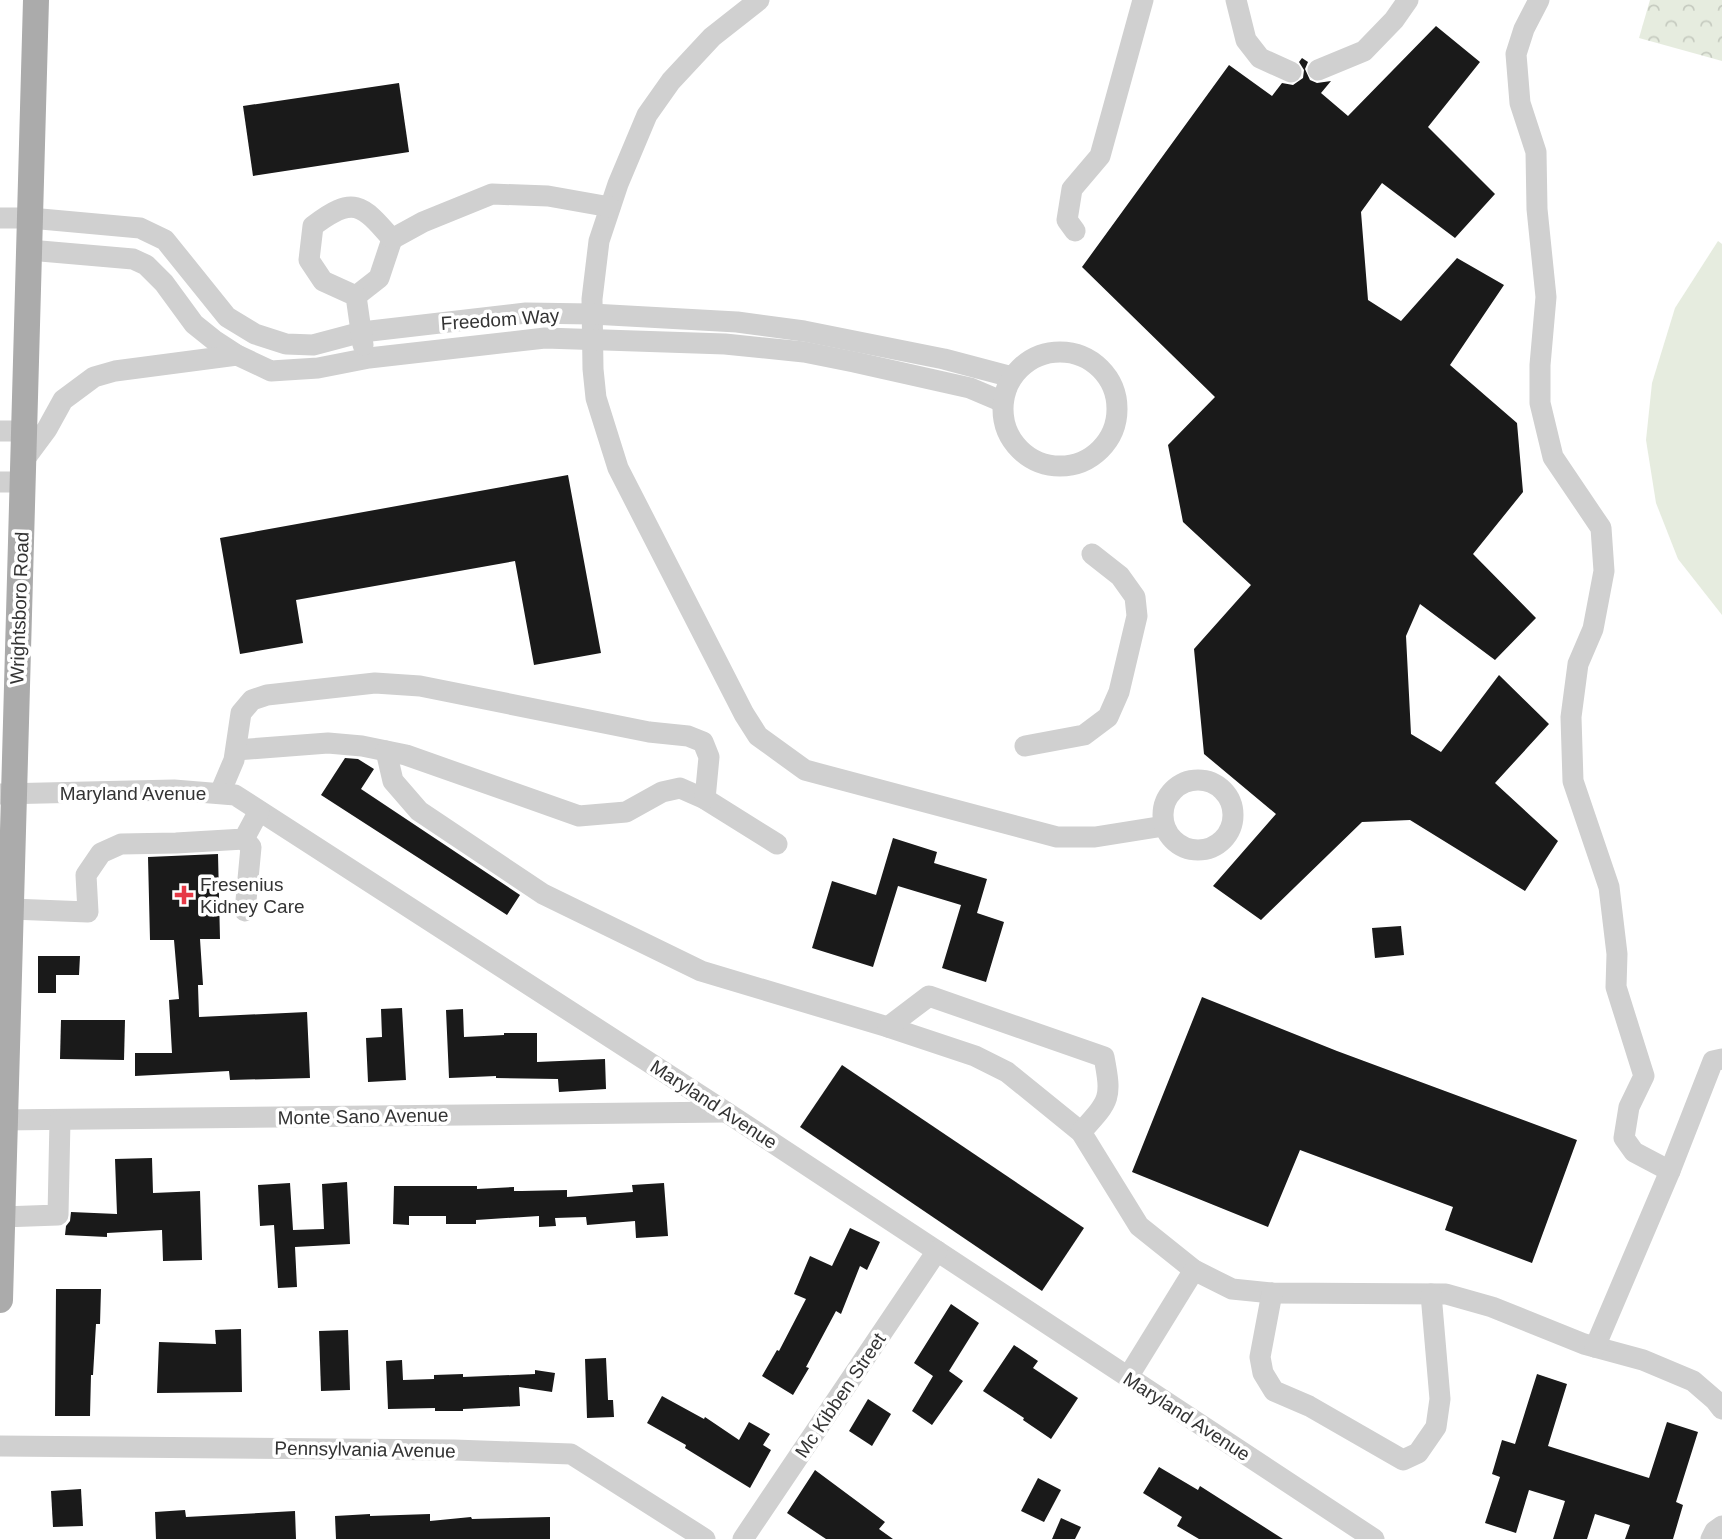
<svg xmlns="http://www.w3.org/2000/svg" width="1722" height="1539" font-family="Arial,sans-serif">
<defs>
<pattern id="forest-crowns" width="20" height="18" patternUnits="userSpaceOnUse" patternTransform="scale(1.75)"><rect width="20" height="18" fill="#e6ecdf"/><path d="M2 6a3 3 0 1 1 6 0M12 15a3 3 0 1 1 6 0" fill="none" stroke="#c6cbc0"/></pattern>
</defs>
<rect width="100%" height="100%" fill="#fff"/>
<!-- grass -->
<polygon fill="#e6ecdf" points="1718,241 1722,244 1722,615 1678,559 1656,503 1646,440 1652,383 1675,308"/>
<!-- forest -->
<polygon fill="url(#forest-crowns)" points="1650,0 1722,0 1722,61 1639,38"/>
<!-- building -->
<g fill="#1a1a1a">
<polygon points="1436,26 1480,62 1428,127 1495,194 1455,238 1382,183 1361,212 1368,300 1401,321 1457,258 1504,285 1450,365 1517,423 1523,492 1473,554 1536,618 1495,660 1420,604 1406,636 1411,734 1441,752 1499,675 1549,724 1495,783 1558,841 1525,891 1410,820 1362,822 1261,920 1213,886 1276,814 1204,754 1194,649 1251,585 1183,522 1168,445 1215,397 1082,267 1229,65 1272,96 1282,83 1293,85 1303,78 1304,70 1299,62 1302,58 1308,62 1305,69 1310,80 1317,83 1331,81 1321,93 1348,116"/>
<polygon points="399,83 409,152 253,176 243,106"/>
<polygon points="568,475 601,653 534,665 515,561 296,600 303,643 240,654 220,538"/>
<polygon points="345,758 358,759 374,769 361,789 520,895 507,915 321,795"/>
<polygon points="893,838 937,852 934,863 987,879 977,913 1004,922 986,982 942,968 961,905 898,886 873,967 812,948 832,881 876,895"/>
<polygon points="218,854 220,939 200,939 203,985 198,985 199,1017 307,1012 310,1078 230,1080 229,1071 135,1076 135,1053 172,1053 169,1000 179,999 174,940 150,940 148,857"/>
<polygon points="1401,926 1404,955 1375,958 1372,928"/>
<polygon points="38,956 80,956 79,975 56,975 56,993 38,993"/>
<polygon points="1202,997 1337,1051 1577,1140 1532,1263 1445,1230 1453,1207 1300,1150 1268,1227 1132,1172"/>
<polygon points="402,1008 406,1080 368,1082 366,1038 382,1037 381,1009"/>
<polygon points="463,1009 464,1037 504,1035 504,1033 537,1033 537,1062 605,1059 606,1089 559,1092 558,1079 496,1078 496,1076 449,1078 446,1010"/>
<polygon points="61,1020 125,1020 124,1060 60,1059"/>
<polygon points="842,1065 1084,1228 1042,1291 800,1127"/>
<polygon points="152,1158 153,1193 200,1191 202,1260 163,1261 162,1230 107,1233 107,1237 65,1235 66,1226 70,1221 71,1212 117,1214 115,1159"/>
<polygon points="347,1182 350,1244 295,1247 297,1287 278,1288 274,1225 260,1226 258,1185 290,1183 293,1230 324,1229 322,1184"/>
<polygon points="664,1183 668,1236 636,1238 635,1221 587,1225 586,1217 555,1218 556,1226 539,1227 539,1216 476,1220 476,1224 446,1224 446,1216 409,1216 409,1225 393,1224 394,1186 477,1186 477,1189 514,1187 514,1191 522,1191 567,1190 567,1197 633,1192 632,1185"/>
<polygon points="850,1228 880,1242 867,1270 860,1266 841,1314 836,1311 806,1367 809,1368 793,1395 762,1376 777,1350 779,1351 806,1299 794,1294 810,1256 832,1266"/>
<polygon points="56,1289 101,1289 100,1324 96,1324 93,1375 91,1375 90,1416 55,1416"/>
<polygon points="951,1304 979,1323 949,1371 963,1381 932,1425 912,1411 933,1376 914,1363"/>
<polygon points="241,1329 242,1392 157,1393 159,1342 216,1344 215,1330"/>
<polygon points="348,1330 350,1390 321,1391 319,1331"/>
<polygon points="1014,1345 1038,1361 1033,1368 1078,1398 1051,1439 1023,1420 1024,1418 983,1391"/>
<polygon points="606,1358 608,1400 613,1400 614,1417 587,1418 585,1359"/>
<polygon points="402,1360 403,1380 434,1379 434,1375 463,1374 463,1377 535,1374 535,1370 555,1373 552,1392 519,1387 520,1406 463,1409 463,1411 435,1411 435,1408 388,1409 386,1361"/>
<polygon points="1537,1374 1567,1384 1548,1446 1649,1478 1667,1422 1698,1432 1676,1502 1683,1505 1673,1539 1625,1539 1630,1525 1595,1514 1587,1539 1553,1539 1565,1501 1529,1490 1516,1533 1485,1523 1500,1477 1492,1474 1502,1440 1515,1444"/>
<polygon points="662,1396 704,1419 705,1417 739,1440 749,1422 770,1434 763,1445 771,1450 750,1488 685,1448 686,1445 647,1423"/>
<polygon points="868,1399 891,1414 872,1446 849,1431"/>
<polygon points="1159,1467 1198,1490 1200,1486 1283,1539 1199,1539 1177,1526 1182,1517 1143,1493"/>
<polygon points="815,1470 885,1522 879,1529 893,1539 826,1539 787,1513"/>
<polygon points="1038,1478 1061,1490 1044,1522 1021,1511"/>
<polygon points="81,1489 83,1526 53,1527 51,1491"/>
<polygon points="185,1510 186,1517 295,1511 296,1539 156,1539 155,1512"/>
<polygon points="370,1514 370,1516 430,1514 430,1521 471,1517 472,1519 550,1517 550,1539 336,1539 335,1516"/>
<polygon points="1061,1518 1081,1527 1075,1539 1052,1539"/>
</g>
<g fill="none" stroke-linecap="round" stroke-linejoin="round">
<!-- minor -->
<g stroke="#d0d0d0" stroke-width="21">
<polyline points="759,0 712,37 671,81 647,115 618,184 599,241 592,299 593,369 596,398 618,468 744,714 758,736 805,770 1057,837 1095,837 1164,826"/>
<polyline points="1236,0 1246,40 1260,58 1291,72"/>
<polyline points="1539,0 1524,29 1516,54 1520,103 1536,152 1537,209 1546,297 1540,365 1540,403 1553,457 1601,528 1604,571 1593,629 1578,664 1571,717 1573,781 1609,887 1617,954 1616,987 1644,1076 1629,1107 1624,1138 1634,1152 1670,1171"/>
<polyline points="1318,70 1364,51 1394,20 1408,0"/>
<polyline points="0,218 30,218 140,228 165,240 227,317 255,334 286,344 313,345 362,332 526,313 592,314 737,322 804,331 944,359 1012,377"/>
<polyline points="1075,231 1067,220 1072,189 1100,156 1143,0"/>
<polyline points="29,250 133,259 146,265 164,283 194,324 214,340 237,355 271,371 318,368 369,358 545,338 725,344 804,352 854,362 970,388 1003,402"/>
<polyline points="356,296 379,278 392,239"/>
<path d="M 363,345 L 356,296 L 323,281 L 309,260 L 313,226 C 353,195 362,204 392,239 L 423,222 L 492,194 L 548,196 L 610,207"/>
<circle cx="1060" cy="409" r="57"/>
<polyline points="0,431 24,431"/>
<polyline points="24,460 47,429 63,400 94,377 115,371 237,355"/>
<polyline points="0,482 23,482"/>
<polyline points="1025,746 1084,735 1108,717 1119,692 1137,616 1135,597 1120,576 1092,554"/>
<polyline points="236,750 328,743 362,746 406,755 579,816 626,812 662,792 680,788 705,799 777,844"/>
<polyline points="386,751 393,781 419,811 543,894 701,971 888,1027 975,1056 1007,1072 1081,1132 1139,1226 1194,1270 1232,1289 1272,1293 1446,1294 1492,1307 1584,1344 1643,1360 1693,1381 1715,1400 1722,1409"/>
<circle cx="1198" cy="815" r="35"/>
<polyline points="220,793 234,760 241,713 252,700 267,695 375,683 420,686 649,732 688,736 703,742 709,757 705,799"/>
<polyline points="0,794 174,790 235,795 726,1112 1374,1539"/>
<polyline points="244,839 251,847 245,911"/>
<polyline points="11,909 88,912 86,875 101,853 121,844 176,843 244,839 259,811"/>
<path d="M 888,1027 L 929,996 L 1104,1057 C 1112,1099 1110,1100 1081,1132"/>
<polyline points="0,1120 726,1112"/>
<polyline points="2,1217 58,1215 60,1120"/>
<polyline points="1272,1293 1260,1357 1263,1373 1274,1391 1309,1406 1403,1460 1418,1453 1436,1427 1440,1399 1431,1294"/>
<polyline points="1595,1347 1670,1171 1713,1061 1722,1059"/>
<polyline points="1128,1377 1194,1270"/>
<polyline points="0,1446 454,1450 571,1454 705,1539"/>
<polyline points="743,1539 937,1251"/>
<polyline points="1711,1539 1715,1531 1722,1526"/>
</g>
<!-- major -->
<polyline stroke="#ababab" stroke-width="26" points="0,1300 36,0"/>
</g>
<!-- markers -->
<path fill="#e63946" stroke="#fff" stroke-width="2.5" d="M180.5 884.5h7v7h7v7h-7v7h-7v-7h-7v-7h7z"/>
<g text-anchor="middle" stroke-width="7" stroke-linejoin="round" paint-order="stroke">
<!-- street labels -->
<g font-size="19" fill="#333" stroke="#fff">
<text transform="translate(500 319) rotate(-4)" y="7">Freedom Way</text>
<text transform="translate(19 608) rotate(-88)" y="7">Wrightsboro Road</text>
<text x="133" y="800">Maryland Avenue</text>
<text transform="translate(714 1104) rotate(33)" y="7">Maryland Avenue</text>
<text transform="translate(363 1116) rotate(-1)" y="7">Monte Sano Avenue</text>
<text transform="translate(840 1395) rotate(-56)" y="7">Mc Kibben Street</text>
<text transform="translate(1187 1416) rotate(33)" y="7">Maryland Avenue</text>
<text transform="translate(365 1449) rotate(1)" y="7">Pennsylvania Avenue</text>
</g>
<!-- poi labels -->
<g font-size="19" fill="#333" stroke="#fff" text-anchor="start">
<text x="200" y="891">Fresenius<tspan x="200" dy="22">Kidney Care</tspan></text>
</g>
</g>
</svg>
